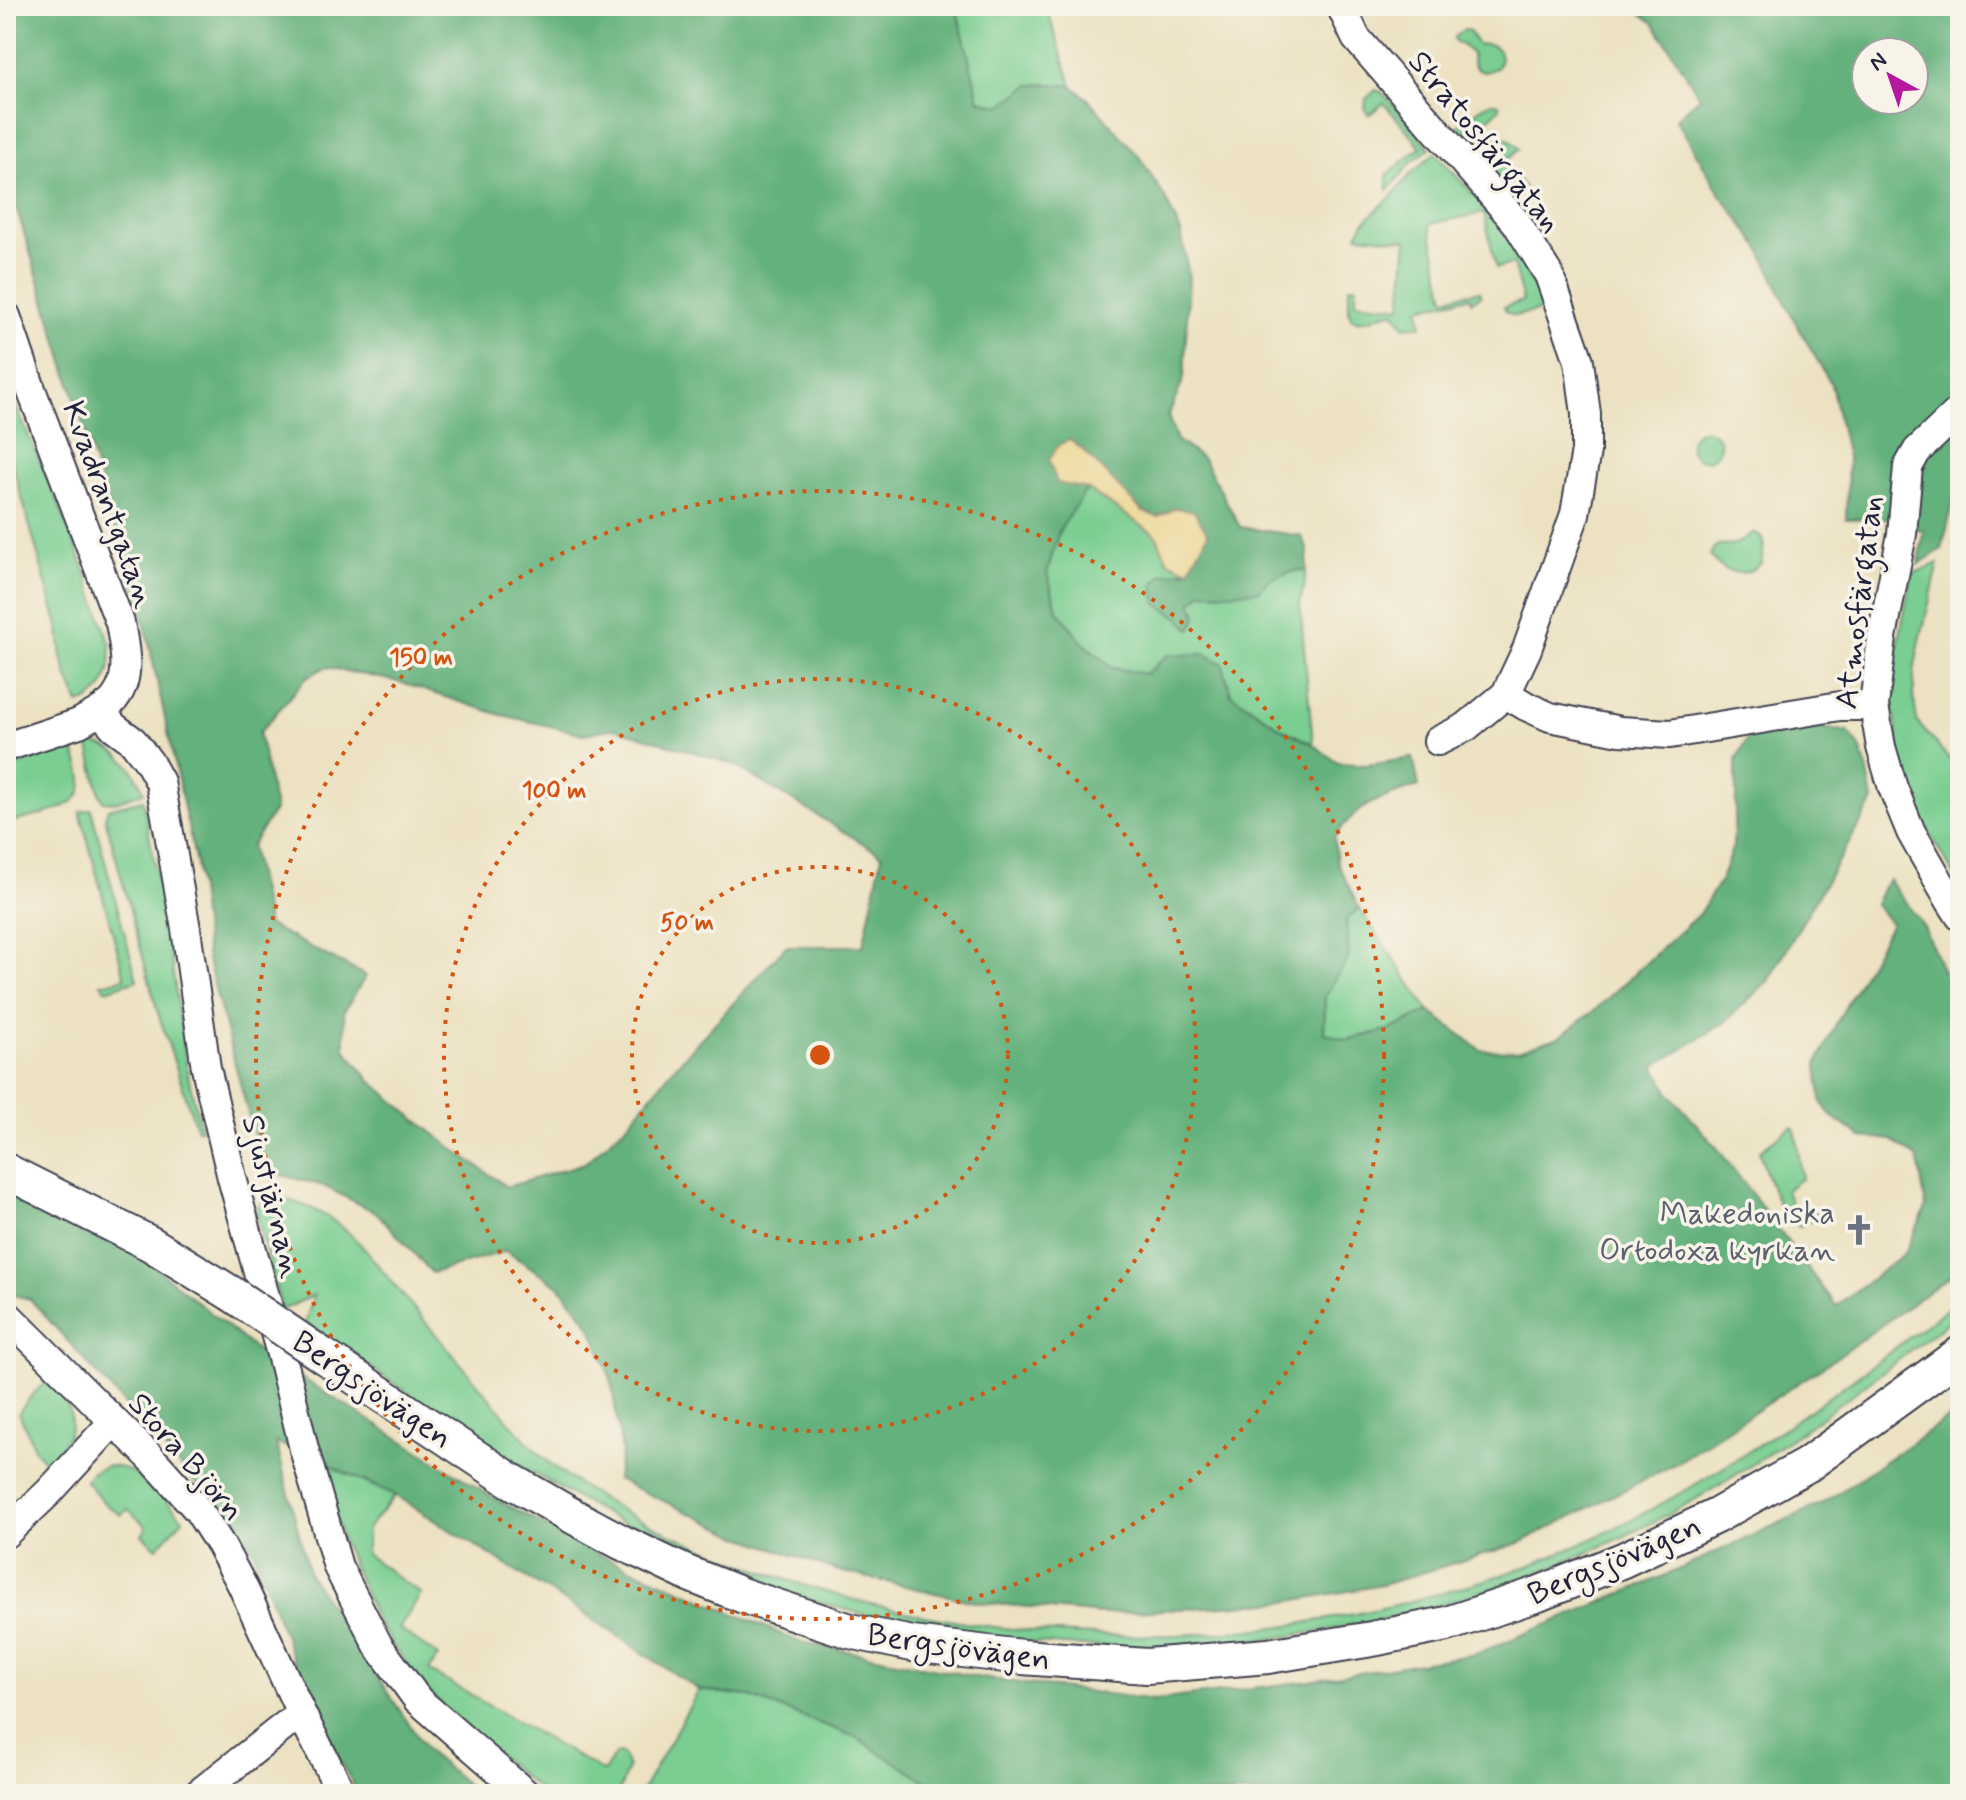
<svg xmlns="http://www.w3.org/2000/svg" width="1966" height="1800" font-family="Mynerve,sans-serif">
<rect width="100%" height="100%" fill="#f7f3e8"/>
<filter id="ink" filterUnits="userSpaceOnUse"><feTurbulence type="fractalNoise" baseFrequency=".0125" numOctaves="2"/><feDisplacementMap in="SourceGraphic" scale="16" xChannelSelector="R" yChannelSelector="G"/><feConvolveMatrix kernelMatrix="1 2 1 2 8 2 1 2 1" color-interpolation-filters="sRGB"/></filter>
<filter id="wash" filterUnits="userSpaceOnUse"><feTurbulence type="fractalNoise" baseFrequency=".006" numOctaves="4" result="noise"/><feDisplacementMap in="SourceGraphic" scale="32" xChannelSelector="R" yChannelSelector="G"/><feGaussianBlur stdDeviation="1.8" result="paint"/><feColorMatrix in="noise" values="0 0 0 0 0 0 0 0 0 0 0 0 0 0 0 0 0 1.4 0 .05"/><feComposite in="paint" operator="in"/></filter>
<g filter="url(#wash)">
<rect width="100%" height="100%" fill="#ece1c1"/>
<!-- green -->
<g fill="#7ace92" stroke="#4e7866" stroke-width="2">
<path d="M 956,6 L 1046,6 L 1072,86 C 1032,82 1033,83 1001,106 L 979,100 Z"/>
<path d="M 1464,30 L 1469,31 L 1478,45 C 1490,42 1500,46 1501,59 L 1497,68 L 1485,72 C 1475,71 1472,63 1472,54 L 1461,44 L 1457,44 L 1454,39 L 1454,37 Z"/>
<polygon points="1376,90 1383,93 1430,148 1413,161 1388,190 1387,175 1421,147 1384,103 1369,115 1365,108 1366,99"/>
<path d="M 1491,102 L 1499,104 L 1500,108 C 1488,118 1473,136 1457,136 L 1454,131 L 1456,128 L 1485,105 Z"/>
<path d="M 1494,136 C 1506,135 1511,141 1519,149 L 1505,162 L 1524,187 L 1510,198 L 1479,160 L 1484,145 Z"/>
<path d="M 1435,153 L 1487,209 L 1508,239 L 1540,297 L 1544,306 L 1542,310 L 1514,316 L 1505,311 L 1504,307 L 1523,301 L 1513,264 L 1496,268 L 1484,213 L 1429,224 L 1445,298 L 1480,291 L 1481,296 L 1471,301 L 1470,297 L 1419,308 L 1422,325 L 1404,327 L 1395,312 C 1379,312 1372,324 1352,319 L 1349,314 L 1349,286 L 1356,286 L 1356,302 L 1401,307 L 1407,240 L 1357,235 L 1364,222 L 1393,195 L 1411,174 Z"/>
<path d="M 6,384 L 57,500 L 81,560 L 110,643 C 113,669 106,696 79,704 L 67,675 L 62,657 L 59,630 L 6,441 Z"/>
<circle cx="1705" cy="445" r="15"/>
<polygon points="1087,489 1156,535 1168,561 1189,570 1162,575 1158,604 1181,619 1190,629 1197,615 1192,602 1202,591 1227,593 1297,570 1306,571 1300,605 1313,744 1282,729 1231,694 1222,663 1168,655 1146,674 1113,668 1083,643 1057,609 1047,573 1059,531"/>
<path d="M 1754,532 C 1767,538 1764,551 1761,563 C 1745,580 1721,573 1710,555 C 1718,539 1721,547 1735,544 C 1742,542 1748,536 1754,532 Z"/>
<polygon points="1939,563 1920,640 1914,672 1914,700 1917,722 1960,771 1959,878 1955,877 1917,812 1902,768 1892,699 1895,659 1912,574"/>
<path d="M 88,743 C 118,745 134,767 144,792 L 115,802 L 104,801 L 100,795 Z"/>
<path d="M 72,746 C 77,759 85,776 81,790 C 77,810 24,819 6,823 L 6,769 Z"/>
<polygon points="143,800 168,939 188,1075 201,1129 197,1130 158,1013 105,817 108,809 112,808"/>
<polygon points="91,809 137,980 106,990 101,984 125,978 80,812"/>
<polygon points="1359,908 1429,1011 1392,1029 1346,1040 1324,1033 1325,996 1349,957 1346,920"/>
<path d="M 1791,1127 L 1794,1128 L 1796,1134 L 1802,1178 L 1786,1190 L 1791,1204 L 1796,1209 L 1801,1209 L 1808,1206 L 1813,1209 L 1817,1217 L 1800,1226 C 1779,1221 1766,1171 1759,1151 Z"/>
<path d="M 273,1197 C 295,1201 317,1209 335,1222 C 356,1235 378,1266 394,1285 C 425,1322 457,1359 488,1396 C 512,1425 537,1457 569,1478 C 619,1513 676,1538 733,1560 C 957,1648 1202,1659 1434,1595 C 1474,1584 1515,1572 1553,1556 C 1704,1494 1831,1397 1960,1299 L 1960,1313 C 1864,1386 1767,1463 1659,1519 C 1355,1675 992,1692 679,1550 C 546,1490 426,1405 305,1323 L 314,1295 L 284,1309 L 281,1307 L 255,1211 L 265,1198 Z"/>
<path d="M 46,1382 L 50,1386 L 53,1385 C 82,1416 73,1436 48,1465 L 36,1452 L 19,1413 C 23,1405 38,1388 46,1382 Z"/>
<polygon points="321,1462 395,1496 367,1529 366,1554 421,1594 399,1629 438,1656 429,1671 604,1772 615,1754 619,1753 623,1755 628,1768 618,1794 544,1794 471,1732 423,1687 377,1622 342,1540"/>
<path d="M 107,1466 C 142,1466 161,1495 183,1519 L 157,1548 L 142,1535 L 147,1527 L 128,1509 L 121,1515 L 105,1504 L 85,1480 L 92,1472 Z"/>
<polygon points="699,1690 748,1696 856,1737 945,1794 640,1794"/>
</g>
<!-- forest -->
<g fill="#63b17c" stroke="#426a5c" stroke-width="2" fill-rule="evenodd">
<path d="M 6,6 L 956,6 L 979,100 L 1001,106 L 1030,85 L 1046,84 L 1072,86 L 1087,98 L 1139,156 L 1164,196 L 1181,232 L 1189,277 L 1184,379 L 1168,416 L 1177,440 L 1204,460 L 1240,527 L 1301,536 L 1308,551 L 1306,571 L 1297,570 L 1268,580 L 1258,591 L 1227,593 L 1202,592 L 1192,602 L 1197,615 L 1191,630 L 1181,619 L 1157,604 L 1153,585 L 1162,575 L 1189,570 L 1208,534 L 1176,508 L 1158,517 L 1143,512 L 1086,453 L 1069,439 L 1049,460 L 1057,482 L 1087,489 L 1059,531 L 1047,573 L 1057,609 L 1083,643 L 1113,668 L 1146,674 L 1168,655 L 1205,654 L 1222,663 L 1231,694 L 1282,729 L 1313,744 L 1338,763 L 1367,765 L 1413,758 L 1419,786 C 1381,798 1357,803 1334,838 L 1337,862 L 1359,908 L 1346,920 L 1349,957 L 1325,996 L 1324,1033 L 1347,1040 L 1392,1029 L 1429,1011 L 1481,1050 L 1518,1051 L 1559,1037 L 1595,1010 L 1699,914 L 1721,879 L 1733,846 L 1736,798 L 1736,760 L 1748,737 C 1785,724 1810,725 1848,732 L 1860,747 L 1868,772 L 1873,801 L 1768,981 L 1724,1023 L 1655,1066 L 1668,1092 L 1718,1149 L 1836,1306 L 1905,1253 L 1926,1208 L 1918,1159 L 1892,1140 L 1861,1137 L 1829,1114 L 1821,1100 L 1817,1064 L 1836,1024 L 1891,924 L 1875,904 L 1883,887 L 1889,880 L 1924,927 L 1955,1000 L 1960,1005 L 1960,1269 L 1830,1362 L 1677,1463 L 1520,1543 L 1382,1585 L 1285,1602 L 1103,1614 L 975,1602 L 839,1571 L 741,1537 L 616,1479 L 622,1452 L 611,1379 L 590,1325 L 559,1286 L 506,1251 L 432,1273 L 377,1213 L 324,1186 L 263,1170 L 207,958 L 196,864 L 146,629 L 6,174 ZM 326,667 L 399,682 L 498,714 L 584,734 L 615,728 L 733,764 L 882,855 L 863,946 L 786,946 L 672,1070 L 629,1123 L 585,1163 L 507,1187 L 455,1150 L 408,1113 L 370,1080 L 345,1049 L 344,1011 L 366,976 L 268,925 L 251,846 L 275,809 L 259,733 L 308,676 Z"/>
<path d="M 1631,6 L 1960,6 L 1960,219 L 1957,228 L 1960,229 L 1960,380 L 1946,400 L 1960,407 L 1960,497 L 1955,496 L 1942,549 L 1919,564 L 1923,531 L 1888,518 L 1846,519 L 1848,462 L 1831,384 L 1793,318 L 1759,247 L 1721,195 L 1676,119 L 1700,97 L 1654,23 ZM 1866,52 L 1914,52 L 1914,100 L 1866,100 Z"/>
<polygon points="6,1188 118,1237 251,1346 494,1498 600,1555 797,1641 981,1678 1155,1700 1310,1681 1476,1654 1662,1577 1825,1502 1960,1410 1960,1794 945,1794 856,1737 748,1696 699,1690 574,1607 391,1493 276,1442 309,1574 427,1751 478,1794 359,1794 315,1719 251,1545 30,1299 6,1293"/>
</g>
<!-- sand -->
<polygon fill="#eeda9e" stroke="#887e6c" stroke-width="2" points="1069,439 1086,453 1143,512 1158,517 1176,508 1194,511 1208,534 1189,570 1168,561 1156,535 1087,489 1057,483 1049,460 1058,446"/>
</g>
<g filter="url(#ink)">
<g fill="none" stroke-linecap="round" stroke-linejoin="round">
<defs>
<g id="minor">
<polyline points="1341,6 1356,38 1516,222 1549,275 1579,361 1586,414 1586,451 1575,514 1527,649 1506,694"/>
<path d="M 6,316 L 32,392 L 120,623 C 124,646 132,677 115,698 C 112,703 105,707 100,711"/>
<polyline points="1960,410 1917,451 1908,467 1902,534 1882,637 1874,706 1881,747 1893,788 1911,832 1951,902 1960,916"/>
<polyline points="1438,741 1466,727 1506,694 1526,706 1550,717 1620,731 1670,734 1840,706 1874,706"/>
<polyline points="6,747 79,723 100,711 114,727 133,741 149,762 160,782 186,929 206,1068 232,1178 284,1365 304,1449 338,1567 378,1645 418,1700 526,1794"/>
<polyline points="6,1314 153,1460 198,1510 220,1544 242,1585 301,1713 342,1794"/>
<polyline points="6,1533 49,1492 114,1421"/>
<polyline points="198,1794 301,1713"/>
</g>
<g id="tertiary">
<polyline points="6,1171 151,1244 232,1294"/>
<polyline points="322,1355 510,1480 569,1514 621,1542 684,1572 744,1596 850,1631 912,1644 1022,1657 1147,1666 1268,1656 1372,1639 1447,1624 1538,1594 1623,1560 1716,1516 1807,1465 1960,1354"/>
</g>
</defs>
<!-- minor casing -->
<use href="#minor" stroke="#403f4f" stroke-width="32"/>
<!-- tertiary casing -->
<use href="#tertiary" stroke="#403f4f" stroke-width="38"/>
<!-- minor -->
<use href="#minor" stroke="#fff" stroke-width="28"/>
<!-- tertiary -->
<use href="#tertiary" stroke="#fff" stroke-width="34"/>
<defs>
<polyline id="tertiary-bridge" points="232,1294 322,1355"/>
</defs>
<!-- tertiary-bridge casing -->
<use href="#tertiary-bridge" stroke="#403f4f" stroke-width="38" stroke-linecap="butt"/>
<!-- tertiary-bridge -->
<use href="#tertiary-bridge" stroke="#fff" stroke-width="34"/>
</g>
</g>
<!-- distance rings -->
<g fill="none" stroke="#d45411" stroke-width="4" stroke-dasharray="4 8">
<circle cx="820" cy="1055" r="188"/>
<circle cx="820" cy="1055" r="376"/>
<circle cx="820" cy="1055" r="564"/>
</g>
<!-- icons -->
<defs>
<symbol id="church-bare" viewBox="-9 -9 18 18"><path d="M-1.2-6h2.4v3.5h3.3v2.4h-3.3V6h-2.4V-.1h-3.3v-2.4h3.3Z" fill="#6b7280" stroke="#f7f3e8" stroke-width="2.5" paint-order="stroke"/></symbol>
</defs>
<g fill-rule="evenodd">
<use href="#church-bare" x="1837" y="1208" width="44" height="44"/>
</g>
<g text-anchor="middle" stroke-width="7" stroke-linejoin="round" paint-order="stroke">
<!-- street labels -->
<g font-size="32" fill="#22223b" stroke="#f7f3e8">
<text transform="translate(1486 141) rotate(51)" y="11">Stratosfärgatan</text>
<text transform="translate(110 504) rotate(70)" y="11">Kvadrantgatan</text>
<text transform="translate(1858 602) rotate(-83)" y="11">Atmosfärgatan</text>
<text transform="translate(273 1196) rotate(76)" y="11">Sjustjärnan</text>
<text transform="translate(373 1389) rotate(34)" y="11">Bergsjövägen</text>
<text transform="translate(187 1456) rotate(49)" y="11">Stora Björn</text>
<text transform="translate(1614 1559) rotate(-23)" y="11">Bergsjövägen</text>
<text transform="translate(959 1646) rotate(8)" y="11">Bergsjövägen</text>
</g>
<!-- worship labels -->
<g font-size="32" fill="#5b616d" stroke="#f7f3e8" text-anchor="end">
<text x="1835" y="1223">Makedoniska<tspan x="1835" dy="37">Ortodoxa kyrkan</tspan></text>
</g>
</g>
<circle cx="820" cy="1055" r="12" fill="#d45411" stroke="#f7f3e8" stroke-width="4"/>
<g font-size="24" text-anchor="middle" font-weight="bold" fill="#d45411" stroke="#f7f3e8" stroke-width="7" stroke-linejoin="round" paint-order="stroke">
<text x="421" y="665">150 m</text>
<text x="554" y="798">100 m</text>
<text x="687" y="930">50 m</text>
</g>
<!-- margin -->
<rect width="1966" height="1800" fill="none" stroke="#f7f3e8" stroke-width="32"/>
<!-- north arrow -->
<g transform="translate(1890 76) rotate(320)"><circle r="38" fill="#f7f3e8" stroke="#a29fa3" stroke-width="2"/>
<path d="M0-6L14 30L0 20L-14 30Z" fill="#b5179e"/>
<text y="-12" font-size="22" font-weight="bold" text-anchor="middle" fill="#22223b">N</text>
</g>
</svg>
